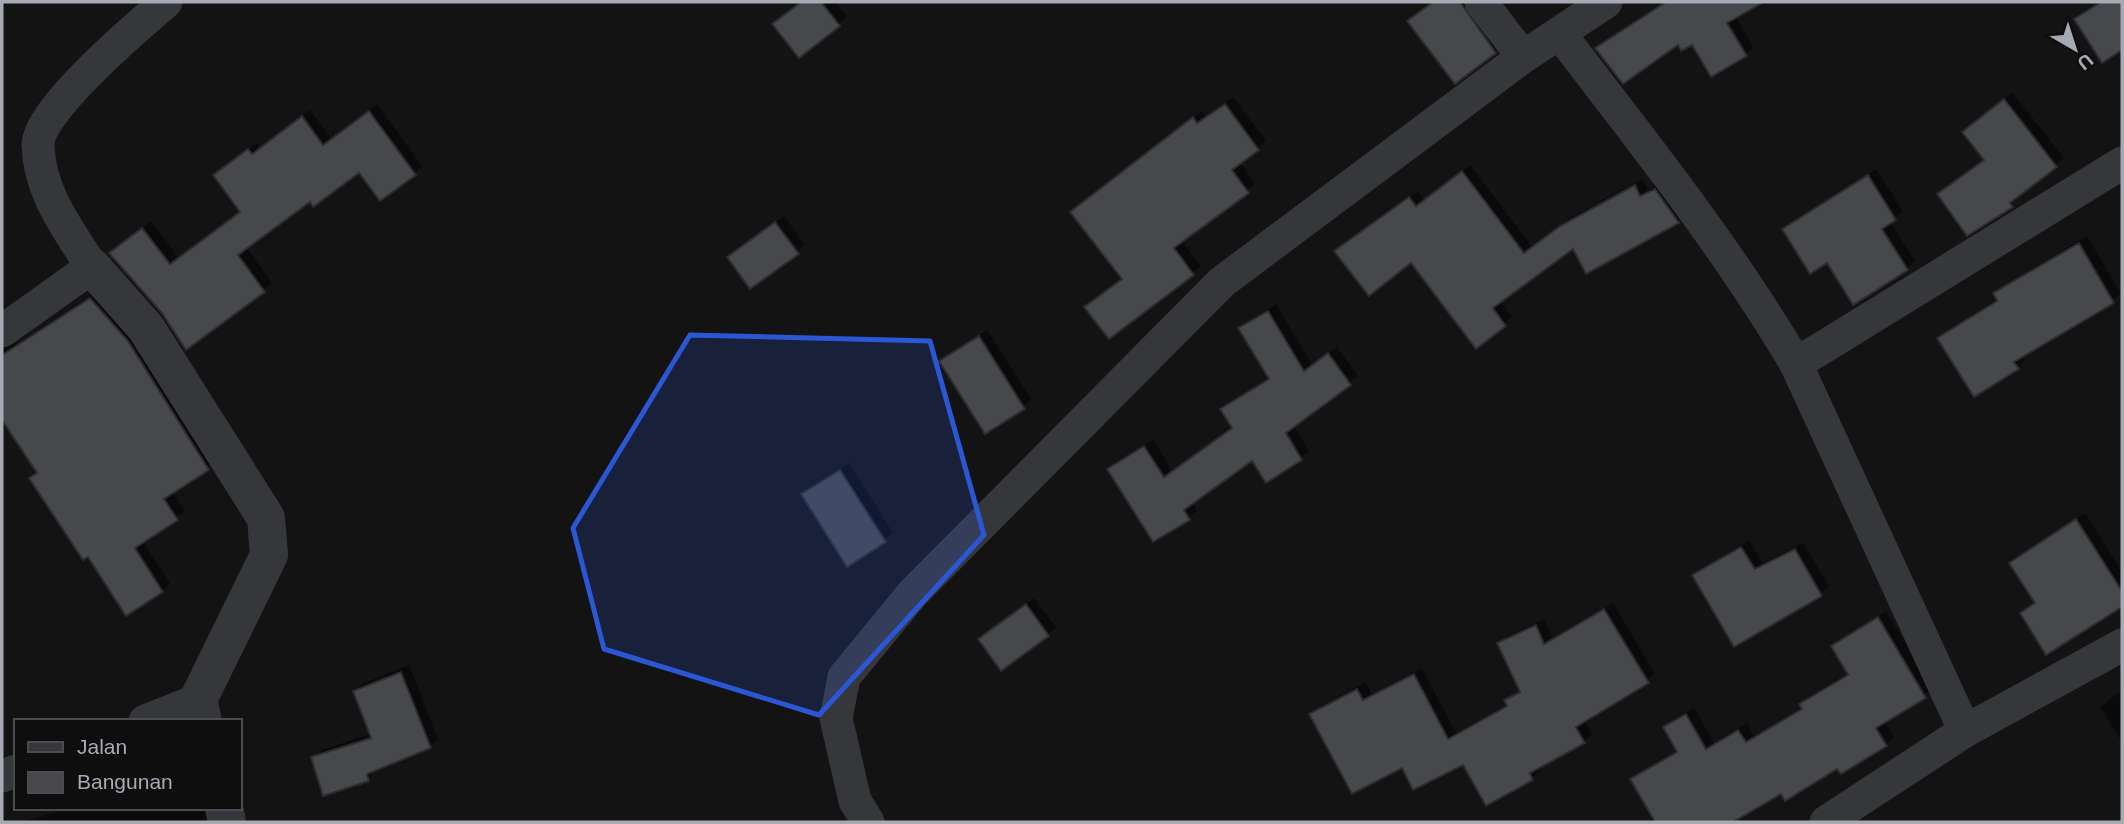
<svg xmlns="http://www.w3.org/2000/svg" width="2124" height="824" font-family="Helvetica,sans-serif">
<rect width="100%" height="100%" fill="#131314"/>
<!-- shadow -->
<g fill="#0007">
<polygon points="801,2 835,2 847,17 799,56 782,17"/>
<polygon points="1432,2 1473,2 1502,44 1495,52 1410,21"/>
<polygon points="1666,2 1760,2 1735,16 1753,47 1745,54 1692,42 1597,48"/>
<polygon points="2099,2 2122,2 2122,48 2103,60 2076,19"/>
<polygon points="2012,92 2064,158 2018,196 2011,205 1947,187 1986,159 1964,132"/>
<polygon points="1233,97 1266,141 1240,162 1255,184 1181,240 1201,266 1109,337 1123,278 1080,205 1202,111 1206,117"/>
<polygon points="377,104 422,166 415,173 360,170 310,200 246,247 272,283 186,348 119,246 151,221 179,258 241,211 215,176 223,168 257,143 260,148 310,110 331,138"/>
<polygon points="1470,165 1532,247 1570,218 1642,179 1648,190 1663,183 1685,214 1678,221 1587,271 1573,246 1500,301 1512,317 1476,346 1412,261 1344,244 1418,191 1424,200"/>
<polygon points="1876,169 1903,211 1890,222 1915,261 1907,269 1828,261 1784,229"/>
<polygon points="784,216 805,245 797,253 730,257"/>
<polygon points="2087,236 2121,294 2022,356 2025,360 2017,368 1939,338 1998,299 1995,294 2003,286"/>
<polygon points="98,291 216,460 172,492 185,511 142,541 170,583 162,591 38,472 2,417 2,349 11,343 18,343"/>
<polygon points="1276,304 1312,365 1337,347 1358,376 1293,425 1309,451 1301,458 1266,480 1253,458 1192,502 1197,511 1189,518 1154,540 1110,470 1153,439 1172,471 1233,427 1222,409 1270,377 1240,329"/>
<polygon points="987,330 1031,399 1023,407 941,361"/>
<polygon points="849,463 893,533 848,564 804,495"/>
<polygon points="2085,513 2122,572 2122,605 2047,653 2022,613 2036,602 2011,563"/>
<polygon points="1749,540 1763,563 1803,543 1829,586 1821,594 1735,644 1695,575"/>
<polygon points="1034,598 1056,627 1048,635 980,639"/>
<polygon points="1613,603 1655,674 1584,720 1592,734 1584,742 1538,766 1540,770 1532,778 1487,804 1464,762 1403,766 1311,715 1319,707 1366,682 1372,694 1422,668 1456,733 1508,704 1506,700 1520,689 1499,643 1507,636 1544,619 1552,638"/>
<polygon points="1886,611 1933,689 1884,721 1894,737 1886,745 1781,792 1730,822 1647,822 1654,818 1632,779 1678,750 1665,728 1673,720 1694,708 1714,743 1747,723 1754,736 1803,707 1802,704 1809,697 1849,673 1833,647"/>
<polygon points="409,665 438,739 430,747 375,769 368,780 313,758 321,750 371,734 355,692 362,684"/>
<polygon points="2122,690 2122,742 2100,707"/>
<polygon points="71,808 209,808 212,816 206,822 21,822"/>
</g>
<!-- building -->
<g fill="#47484c" stroke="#2d2d30" stroke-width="2">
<polygon points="801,2 821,2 840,26 799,58 772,24"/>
<polygon points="1433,2 1460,2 1496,53 1455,84 1407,21"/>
<polygon points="1666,2 1764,2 1727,23 1747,56 1711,77 1692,45 1681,51 1678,45 1623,84 1595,48"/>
<polygon points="2101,2 2122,2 2122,50 2102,63 2074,19"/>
<polygon points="2004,99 2057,167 2010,203 2013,207 1967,236 1937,194 1984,160 1962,132"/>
<polygon points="1225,104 1259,150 1232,170 1249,193 1174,248 1194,275 1109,339 1084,307 1122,279 1070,212 1193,117 1197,123"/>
<polygon points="369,111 416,175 380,201 359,173 313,207 310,202 238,255 265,292 186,350 162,313 109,253 142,228 170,264 240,212 213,175 248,149 252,154 302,116 323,145"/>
<polygon points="1462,171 1524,253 1560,226 1635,185 1640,196 1655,189 1679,223 1586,274 1573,249 1493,308 1506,326 1476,349 1411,263 1369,296 1334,251 1409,197 1416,206"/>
<polygon points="1868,175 1896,220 1882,229 1908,270 1853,305 1827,263 1810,274 1782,229"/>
<polygon points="775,222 799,254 750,289 727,257"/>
<polygon points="2079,243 2114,303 2014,362 2019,369 1974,397 1937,338 1997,301 1993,293"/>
<polygon points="90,298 128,341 209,470 164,499 178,520 135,548 163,592 126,616 88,557 83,560 29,478 37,473 2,420 2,355"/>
<polygon points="1268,311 1304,371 1328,353 1351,385 1286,433 1302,460 1266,483 1252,461 1184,510 1190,520 1153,542 1107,469 1144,446 1164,477 1232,428 1220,409 1269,379 1238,328"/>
<polygon points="979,336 1025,409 985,434 939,361"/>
<polygon points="840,470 886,542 847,567 801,494"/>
<polygon points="2076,519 2122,591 2122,607 2046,655 2020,613 2035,603 2009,563"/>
<polygon points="1741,547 1755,569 1795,549 1822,596 1734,647 1692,575"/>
<polygon points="1026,604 1049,636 1001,671 978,639"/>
<polygon points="1604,609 1649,683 1576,727 1585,743 1530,773 1533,780 1486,806 1463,765 1413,790 1402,768 1352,794 1309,714 1357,689 1363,700 1414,674 1448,739 1507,706 1504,700 1520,692 1497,643 1536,625 1544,644"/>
<polygon points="1878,617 1926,698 1876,728 1887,746 1841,774 1837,769 1785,801 1781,794 1733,822 1655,822 1630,779 1677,752 1663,727 1686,714 1706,749 1738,730 1746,742 1802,709 1799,704 1848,675 1831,646"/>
<polygon points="401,672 431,748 367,774 369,781 323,796 311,757 371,738 353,691"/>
</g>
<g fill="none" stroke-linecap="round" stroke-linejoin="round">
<!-- minor -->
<g stroke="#36373b" stroke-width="33">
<polyline points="1481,2 1523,57"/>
<path d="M 1560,34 C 1642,141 1727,247 1796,364 L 1965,731"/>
<path d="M 2,331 L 92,267 C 68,229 39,192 38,145 C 38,110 138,26 166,2"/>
<polyline points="1796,364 2122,163"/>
<polyline points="145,721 198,700"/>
<polyline points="2,776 16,771"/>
<polyline points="868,822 855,801 836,718 844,677 913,593 1222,282 1523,57 1606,2"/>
<polyline points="1826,822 1965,731 2122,645"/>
</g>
<!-- tertiary -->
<g stroke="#36373b" stroke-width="38">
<polyline points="92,267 146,328 266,518 269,555 198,700 203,721"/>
<polyline points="224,808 227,822"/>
</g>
</g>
<!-- marked area -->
<path fill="#2b57d4" fill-opacity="0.2" stroke="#2b57d4" stroke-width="5" stroke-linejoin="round" d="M 690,335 L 930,341 L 984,535 L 819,715 L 604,649 L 573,528 Z"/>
<!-- border -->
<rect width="2124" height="824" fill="none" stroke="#a6aab3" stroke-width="7"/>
<!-- legend -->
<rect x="14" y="719" width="228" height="91" fill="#0e0e0f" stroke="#4b4c51" stroke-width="2"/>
<rect x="28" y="742" width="35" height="10" fill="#36373b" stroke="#4b4c51" stroke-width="2"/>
<text x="77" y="754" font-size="21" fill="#a6aab3">Jalan</text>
<rect x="28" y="772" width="35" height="21" fill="#47484c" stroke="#4b4c51" stroke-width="2"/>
<text x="77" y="789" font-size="21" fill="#a6aab3">Bangunan</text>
<!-- north arrow -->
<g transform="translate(2075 49) rotate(141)" stroke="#0e0e0f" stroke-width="5" paint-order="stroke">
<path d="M0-5L12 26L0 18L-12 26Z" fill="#a6aab3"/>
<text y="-10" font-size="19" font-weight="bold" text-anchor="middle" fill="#a6aab3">U</text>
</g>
</svg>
